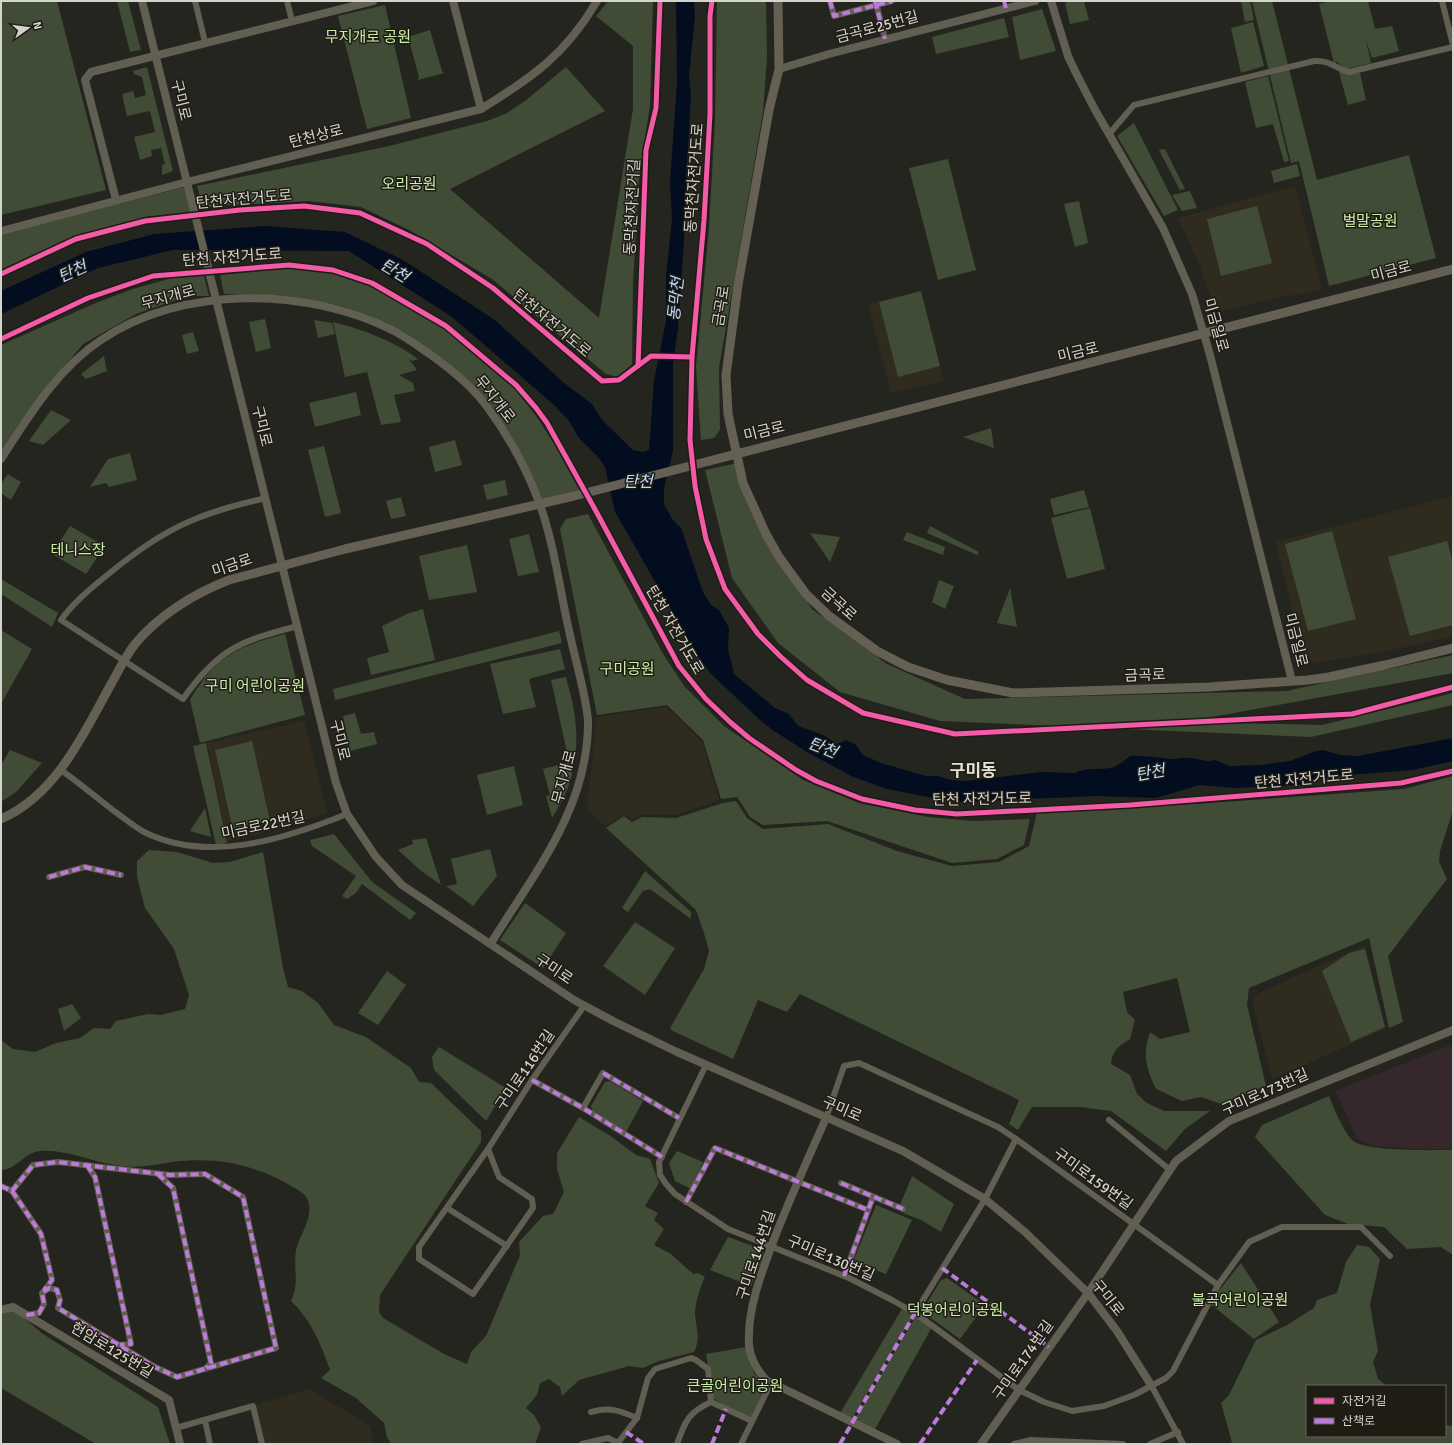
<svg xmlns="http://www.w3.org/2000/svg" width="1454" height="1445" font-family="Signika,'Noto Sans KR',sans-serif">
<rect width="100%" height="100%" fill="#252520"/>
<!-- built -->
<g fill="#2f2c1f">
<polygon points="1295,186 1322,290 1271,299 1222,311 1213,304 1198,261 1178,218"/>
<polygon points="921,291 944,381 891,393 868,304"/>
<polygon points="1453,496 1453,636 1401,648 1315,663 1304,654 1275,542"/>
<polygon points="666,707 702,742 719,800 676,815 641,815 632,820 624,814 605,826 587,809 597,717"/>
<polygon points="304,721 327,812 293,825 227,841 207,743"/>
<polygon points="1365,945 1384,1029 1273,1079 1252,1003 1257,994"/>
<polygon points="309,1389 370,1426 374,1444 263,1444 253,1406"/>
</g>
<!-- medical -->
<polygon fill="#36272d" points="1453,1044 1453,1149 1411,1149 1371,1145 1358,1139 1335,1091"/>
<!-- green -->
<g fill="#404c35">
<polygon points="1,1 57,1 106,190 1,215"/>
<polygon points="117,1 128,1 141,50 130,52"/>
<polygon points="608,1 653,1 650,105 638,187 633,285 632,364 618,377 606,374 492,279 409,230 361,207 309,201 214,206 203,208 197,186 389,146 487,121 507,113 525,101 566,67 605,111 450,189 599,318 633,109 633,46 596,16"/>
<polygon points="717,1 766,1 767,58 763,112 719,368 720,430 714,438 701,440 696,367 709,228 715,120"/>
<polygon points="1071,1 1084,1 1089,20 1070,24 1065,3"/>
<polygon points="1241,1 1250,1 1254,20 1245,22"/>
<polygon points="1252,1 1272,1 1317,180 1409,155 1436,258 1329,286 1299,161 1291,163"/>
<polygon points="1330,1 1368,1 1375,29 1392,26 1399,51 1372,58 1366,40 1371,63 1346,69 1337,62 1334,63 1319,4"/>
<polygon points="385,5 411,118 367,129 338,16"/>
<polygon points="1042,9 1056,51 1020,60 1012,17"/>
<polygon points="1004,18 1009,37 936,54 932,37"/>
<polygon points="1253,22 1264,66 1241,73 1231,28"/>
<polygon points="430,30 442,71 444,73 418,80 419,77 408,37"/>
<polygon points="147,67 173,171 162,175 162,165 165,164 161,148 151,150 152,156 140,160 134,137 155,132 150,111 127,116 122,94 133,91 135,98 146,95 142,77 134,74 133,71"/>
<polygon points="1339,72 1360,73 1366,100 1348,105"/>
<polygon points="1268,76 1289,161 1284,162 1273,124 1256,128 1245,82"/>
<polygon points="1134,123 1178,210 1164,216 1117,136"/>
<polygon points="1165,149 1185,189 1180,190 1159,150"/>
<polygon points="948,159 976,270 938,280 909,168"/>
<polygon points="1297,164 1300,176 1274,183 1271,171"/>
<polygon points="185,187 191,212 145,217 76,235 1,270 1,234"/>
<polygon points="1190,191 1197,208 1182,211 1172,195"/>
<polygon points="1079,201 1088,243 1075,247 1064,204"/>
<polygon points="1257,206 1272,263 1221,276 1207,219"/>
<polygon points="289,268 331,273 371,285 445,329 511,384 536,416 553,442 580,491 542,500 521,455 491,405 467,379 406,333 368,315 341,306 322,302 287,296 224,294 220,275"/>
<polygon points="204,276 209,296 188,296 136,314 83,344 57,375 1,455 1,345 98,302 133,289 172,278"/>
<polygon points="921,291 940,366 898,377 879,302"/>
<polygon points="265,319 271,348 256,352 249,322"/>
<polygon points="314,320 332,323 335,334 318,338"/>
<path d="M 333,322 C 364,330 392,340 418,359 L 413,361 L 409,359 L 417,370 L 399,375 L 413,383 L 415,391 L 394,395 L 401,422 L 381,425 L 367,372 L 345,377 Z"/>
<polygon points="193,332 199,351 187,354 182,335"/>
<polygon points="104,356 107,371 86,379 81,374"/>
<polygon points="356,392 361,415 315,427 309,403"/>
<polygon points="51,410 71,420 43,445 29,441"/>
<polygon points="991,428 994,448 963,437"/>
<polygon points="455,440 462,465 435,472 429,447"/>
<polygon points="324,446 341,513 325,517 308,450"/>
<polygon points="130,453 137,480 109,487 106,483 90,487 108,459"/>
<polygon points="738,463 774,549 812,609 887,664 965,699 1286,691 1453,655 1453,673 1185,722 1322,725 1453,693 1453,705 1311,737 940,721 840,692 778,643 732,578 705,470"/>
<polygon points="8,474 21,482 11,500 1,493 1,484"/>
<polygon points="505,480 508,495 487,500 483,485"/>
<polygon points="1084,490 1089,507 1054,515 1050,499"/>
<polygon points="401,497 406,516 391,519 386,501"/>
<polygon points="1090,508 1105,569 1067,579 1051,518"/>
<polygon points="588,514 663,654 685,687 724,726 803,780 859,803 928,817 973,821 1030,819 1024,845 997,859 952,863 827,821 763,825 750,817 737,797 721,799 703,740 667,705 597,715 560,529 566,519"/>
<polygon points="70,526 105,546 86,574 52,554"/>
<polygon points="930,526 979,552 977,555 927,533"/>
<polygon points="1332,531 1356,619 1308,631 1285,544"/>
<polygon points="907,532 945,547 943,555 903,540"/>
<polygon points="810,533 840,537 830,562"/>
<polygon points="529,534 539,572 518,576 509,539"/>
<polygon points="1447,541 1453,563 1453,625 1410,636 1388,557"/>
<polygon points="467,545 477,592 429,600 419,556"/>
<polygon points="1,579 58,613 52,627 1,594"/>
<polygon points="939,580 954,586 945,609 932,602"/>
<polygon points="1010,588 1017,627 997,623"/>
<polygon points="423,609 435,660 371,675 367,658 389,652 382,626 407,614"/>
<polygon points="1,630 32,649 1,704"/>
<polygon points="559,631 562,643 335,700 333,689"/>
<path d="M 285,634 L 305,715 L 200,743 L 190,700 C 215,656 239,646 285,634 Z"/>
<polygon points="560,649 565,669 529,679 536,707 503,714 490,664"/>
<path d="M 566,677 C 574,708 579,726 575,759 L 569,761 L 551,680 Z"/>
<polygon points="355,713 361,734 374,732 377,744 350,751 343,716"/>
<polygon points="252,741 270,821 233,830 215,750"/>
<polygon points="206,743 227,843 216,845 193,746"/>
<polygon points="10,750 42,763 16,792 1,802 1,765"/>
<path d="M 574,761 C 573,781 563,801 552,818 L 546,796 L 550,795 L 543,769 Z"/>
<polygon points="514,766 523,805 487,815 477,775"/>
<path d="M 1453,776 L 1453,810 L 1440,851 L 1439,862 L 1447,879 L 1388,956 L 1403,1022 L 1389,1028 L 1369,938 L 1249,988 L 1247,1005 L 1266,1086 L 1221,1104 L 1201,1097 L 1182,1101 L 1156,1089 C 1146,1068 1142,1055 1150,1032 L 1160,1039 L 1190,1032 L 1177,978 L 1123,992 L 1127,1012 L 1135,1020 L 1130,1039 C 1119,1046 1112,1050 1111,1064 L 1130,1075 L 1137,1094 L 1147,1103 L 1164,1111 L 1210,1111 L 1185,1129 L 1166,1151 L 1111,1111 L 1080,1107 L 1032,1107 L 1018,1130 L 1009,1124 L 1019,1100 L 800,994 L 787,1012 L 758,1000 L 733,1059 L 673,1031 L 670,1028 L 704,969 L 709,951 L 704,933 L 696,910 L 606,828 L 624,816 L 632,822 L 642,817 L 676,818 L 723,803 L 736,801 L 747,818 L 763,829 L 828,824 L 897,851 L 952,866 L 999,862 L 1029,846 L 1037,812 L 1195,804 L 1404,789 Z"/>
<polygon points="205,808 211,837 190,831"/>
<polygon points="334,834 372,882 416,913 410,920 362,884 356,893 347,899 342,896 356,876 312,846 310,840"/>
<polygon points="426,838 441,885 420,870 398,850 413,844 412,840"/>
<polygon points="490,849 497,876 473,906 446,886 457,884 451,859"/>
<path d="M 149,850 L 177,852 L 213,863 L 230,862 L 263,852 L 283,968 L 288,987 L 302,991 L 318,1003 L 334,1025 L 366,1037 L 411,1068 L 419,1082 L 431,1083 L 481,1131 L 481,1142 L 380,1295 L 379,1312 L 383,1318 L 444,1354 L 467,1364 L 471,1352 L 486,1336 L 520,1255 L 519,1242 L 543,1216 L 553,1214 L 564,1192 L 557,1169 L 557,1153 L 579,1117 L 612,1137 L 636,1155 L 650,1159 L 659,1183 L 645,1206 L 658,1213 L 654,1220 L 664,1229 L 654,1245 L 671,1254 L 693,1274 L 698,1273 L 705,1277 C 700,1287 695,1303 695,1314 C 696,1329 701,1338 694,1352 L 659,1361 L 643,1368 L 629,1366 L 579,1380 L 562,1396 L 560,1387 L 549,1379 L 540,1383 L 537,1395 L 526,1408 L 534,1415 L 541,1427 L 535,1444 L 391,1444 L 387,1437 L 384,1423 L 356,1398 L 321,1378 L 330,1370 C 321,1344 311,1320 291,1301 C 300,1282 293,1270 296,1250 C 299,1236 312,1220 309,1204 C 307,1192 295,1189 286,1183 C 249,1163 214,1157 172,1162 C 155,1165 138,1168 121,1166 C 94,1163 67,1149 40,1151 C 23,1153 18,1169 1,1170 L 1,1040 L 13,1049 L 35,1052 L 56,1043 L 80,1038 L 94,1028 L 110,1029 L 116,1021 L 148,1014 L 161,1015 L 185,1009 L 189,995 L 174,949 L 145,908 L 137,877 L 137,861 Z"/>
<polygon points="645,871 691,912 691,919 650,889 643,891 628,912 622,908"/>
<polygon points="525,903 566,933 543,968 500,940"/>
<polygon points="635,922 675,948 645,995 603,966"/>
<polygon points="1365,949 1385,1027 1351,1042 1322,971 1349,953"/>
<polygon points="387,971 406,985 378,1025 358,1013"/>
<polygon points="72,1004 81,1018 64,1031 58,1009"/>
<polygon points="439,1047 506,1088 486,1121 434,1070 432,1057"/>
<polygon points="610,1081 643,1101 626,1132 592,1110 591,1106 605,1082"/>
<path d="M 1329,1096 C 1333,1107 1344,1132 1352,1140 C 1364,1152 1434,1150 1453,1150 L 1453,1255 L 1441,1247 L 1407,1249 L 1384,1227 L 1348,1224 L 1325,1215 L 1255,1137 L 1262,1125 Z"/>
<polygon points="677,1151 703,1162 691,1189 675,1181 669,1163"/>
<polygon points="912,1176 954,1204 941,1232 921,1220 903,1213 907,1208 900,1205"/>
<polygon points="876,1205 912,1220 886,1274 853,1262"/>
<polygon points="728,1237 761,1249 764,1255 751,1286 710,1270"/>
<polygon points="1357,1245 1369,1247 1380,1259 1370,1305 1378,1351 1373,1362 1378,1379 1387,1386 1307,1386 1307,1436 1445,1436 1445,1425 1453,1426 1453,1444 1229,1444 1232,1442 1221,1403 1229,1395 1256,1340 1287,1325 1314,1308 1317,1300 1337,1293 1346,1262"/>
<polygon points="1241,1263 1279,1322 1254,1339 1209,1303"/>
<polygon points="947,1278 985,1305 960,1339 924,1313 924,1308 941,1280"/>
<polygon points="903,1307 914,1315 851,1420 839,1415"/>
<polygon points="12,1308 43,1334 158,1407 170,1444 96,1444 1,1388 1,1311"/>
<polygon points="916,1316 932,1327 874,1431 853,1422"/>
<polygon points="746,1347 754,1373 764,1383 765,1387 752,1419 725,1407 713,1398 706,1354"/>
</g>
<!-- water -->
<path fill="#030d20" d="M 676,1 L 694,1 L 695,17 L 689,75 L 691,96 L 686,181 L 685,225 L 678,329 L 673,364 L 673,451 L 664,488 L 664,504 L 672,519 L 681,528 L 703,592 L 711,605 L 719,610 L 729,628 L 728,649 L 734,674 L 775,708 L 789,714 L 798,726 L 823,735 L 837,744 L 846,740 L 856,745 L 863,755 L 881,763 L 926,776 L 938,776 L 951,780 L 966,781 L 1042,772 L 1075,773 C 1085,767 1099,770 1111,768 C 1119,766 1128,757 1131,756 C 1145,755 1157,758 1171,759 C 1177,759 1183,757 1189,758 C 1199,758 1205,763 1215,760 L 1230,766 L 1262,765 L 1290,761 L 1316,751 L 1323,750 L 1340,755 L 1358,756 L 1453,738 L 1453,761 L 1413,770 L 1335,776 L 1297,785 L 1233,788 L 1200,785 L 1156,798 L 1097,796 L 962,802 L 938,799 L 887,789 L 851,776 L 807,752 L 774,731 L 761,721 L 710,673 L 695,651 L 615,512 L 605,467 L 598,457 L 579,438 L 569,421 L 553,404 L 452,317 L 349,251 L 173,250 L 98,268 L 1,314 L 1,291 L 86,252 L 154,234 L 265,226 L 345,232 L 403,260 L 495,320 L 564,383 L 592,404 L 602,420 L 633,450 L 643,452 L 649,450 L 654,381 L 666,321 L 666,276 L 672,219 L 670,181 L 677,83 Z"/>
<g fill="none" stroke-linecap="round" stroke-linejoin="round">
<!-- minor -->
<g stroke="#615e52" stroke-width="6">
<polyline points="195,1 205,42"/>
<polyline points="287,1 292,21"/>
<polyline points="830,1 834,16 892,1"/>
<polyline points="1442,1 1453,45"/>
<polyline points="876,3 885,39"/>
<path d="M 1109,134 L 1134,105 L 1314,61 C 1330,60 1335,68 1349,72 L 1453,47"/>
<path d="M 266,498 C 241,504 216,510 193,520 C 161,533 133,554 106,576 C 90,589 73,603 61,620 L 183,699 C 218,649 240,641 298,626"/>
<path d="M 61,770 C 79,783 96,797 114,811 C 124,818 133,826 144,832 C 208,864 285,839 347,814"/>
<polyline points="49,877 85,867 121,875"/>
<polyline points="706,1065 659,1162 660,1175 666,1184 675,1194 728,1229 849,1278 892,1300 915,1313 1019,1390 1044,1402 1072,1411 1104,1406 1134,1395 1166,1378 1173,1371 1218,1285 1016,1139 985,1199 915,1313"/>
<polyline points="532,1080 583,1108 662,1157"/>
<polyline points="583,1108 603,1073 679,1118"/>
<polyline points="826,1118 844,1066 859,1063 998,1127 1016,1139"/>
<polyline points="1109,1120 1170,1170"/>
<polyline points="488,1149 419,1247 419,1259 473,1294 533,1208 532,1199 499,1177 488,1149 532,1080 584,1006"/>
<polyline points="87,1165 95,1177 131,1344 120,1345"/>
<polyline points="158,1174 173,1188 211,1363 207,1367"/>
<polyline points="841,1183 903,1209"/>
<polyline points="1,1186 12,1191 33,1165 58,1162 170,1175 205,1174 243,1197 276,1348 177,1377 155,1367 58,1308 60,1300 57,1290 49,1288 42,1293 44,1304 39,1313 26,1315"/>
<polyline points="12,1191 41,1234 52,1280 44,1291"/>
<polyline points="686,1202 715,1148 868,1210"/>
<polyline points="447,1208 507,1246"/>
<polyline points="844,1276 873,1197"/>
<polyline points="1218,1285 1249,1242 1282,1227 1361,1227 1390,1256"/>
<polyline points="1151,1385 1183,1444"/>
<path d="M 591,1412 C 611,1407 618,1410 637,1418"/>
<polyline points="205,1420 210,1444"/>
<polyline points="176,1428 253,1406 262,1444"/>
<polyline points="582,1444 608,1438 618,1443"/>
<polyline points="617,1444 637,1418 648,1378 655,1369 691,1358 696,1360 708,1369 711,1402"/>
<path d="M 677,1444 C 685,1421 689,1412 711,1402 L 752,1421"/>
<polyline points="741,1444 771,1383"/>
<polyline points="1014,1444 1031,1440 1123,1444"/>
<polyline points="1150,1444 1178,1432"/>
</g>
<!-- tertiary -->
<g stroke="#615e52" stroke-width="8">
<polyline points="142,1 336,783 347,814 376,857 402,885 574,1000 615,1022 677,1052 903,1151 985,1199 1025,1232 1088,1293 1117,1331 1151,1385"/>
<polyline points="453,1 481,109"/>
<polyline points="1051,1 1068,56 1075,71 1094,108 1163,228 1192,294 1210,355 1292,681"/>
<polyline points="779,69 829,54 1035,1"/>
<polyline points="116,200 85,80 91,72 373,1"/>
<path d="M 1,231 L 187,182 L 481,109 C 533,77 566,54 597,1"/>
<path d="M 1,459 C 29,416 58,368 101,340 C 182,285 306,287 392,330 C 406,337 418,346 431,355 C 452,370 473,387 488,408 C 509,437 528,471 540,505 C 555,547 560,592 570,635 C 576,663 585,691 588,720 C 589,807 535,872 491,943"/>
<path d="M 826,1118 C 808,1159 789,1200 773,1242 C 761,1274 747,1310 749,1345 C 750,1358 757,1370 766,1380 L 897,1444"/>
<polyline points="1,1310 13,1307 169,1400 180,1444"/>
<polyline points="981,1444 1088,1293 1176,1161 1229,1121 1453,1030"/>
</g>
<!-- secondary -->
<g stroke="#646053" stroke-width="9">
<polyline points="778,1 779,69 769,110 738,285 726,375 728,414 743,483 766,534 779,557 806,594 829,616 877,651 908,667 947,680 1013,693 1209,687 1308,680 1329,677 1385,665 1453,648"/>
<path d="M 1,819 C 56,795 83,735 110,686 C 118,672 125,657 135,644 C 159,615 195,593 229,580 L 345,549 L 574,496 L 1453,269"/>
</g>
<!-- quiet -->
<g stroke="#bd7bd9" stroke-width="4" stroke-dasharray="8 4" stroke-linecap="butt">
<polyline points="830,1 834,16 892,1"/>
<polyline points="875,1 885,39"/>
<polyline points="1004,1 1006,8"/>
<polyline points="49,877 85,867 121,875"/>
<polyline points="603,1073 679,1118"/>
<polyline points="532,1080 583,1108 662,1157"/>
<polyline points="87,1165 95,1177 131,1344 120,1345"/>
<polyline points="158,1174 173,1188 211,1363 206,1368"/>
<polyline points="841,1183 903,1209"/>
<polyline points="1,1186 12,1191 33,1165 58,1162 170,1175 205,1174 243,1197 276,1348 177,1377 155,1367 58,1308 60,1300 57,1290 49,1288 42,1293 44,1304 39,1313 26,1315"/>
<polyline points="12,1191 41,1234 52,1280 44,1290"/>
<polyline points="686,1202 715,1148 868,1210"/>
<polyline points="942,1268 1049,1347"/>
<polyline points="844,1276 873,1197"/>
<polyline points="626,1432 644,1444"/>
<polyline points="712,1444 726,1409"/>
<polyline points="840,1444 915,1313"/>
<polyline points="920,1444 977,1360"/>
</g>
<defs>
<g id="cycleway">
<polyline points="1,274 76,239 145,221 240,210 304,206 360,213 427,244 493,288 602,381 619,380 651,356 692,357 690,440 695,486 706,539 725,589 758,634 781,657 807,680 863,713 955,734 1352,714 1453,687"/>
<polyline points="1,339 88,298 153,276 289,265 333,270 372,283 446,326 516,385 536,408 547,423 597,513 679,666 706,699 730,722 749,738 796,770 816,781 862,799 915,810 957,814 1130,805 1401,783 1453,771"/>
<polyline points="692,357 704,220 710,114 710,16 712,1"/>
<polyline points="638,366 646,150 656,108 660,1"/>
</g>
</defs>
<!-- cycleway casing -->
<use href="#cycleway" stroke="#1f1c14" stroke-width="8"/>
<!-- cycleway -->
<use href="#cycleway" stroke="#f35aa7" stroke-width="5"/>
</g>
<g text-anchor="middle" stroke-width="3" stroke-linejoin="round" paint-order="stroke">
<!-- street labels -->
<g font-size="15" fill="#d4d3cd" stroke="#1f1c14">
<text transform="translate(877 27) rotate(-15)" y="5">금곡로25번길</text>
<text transform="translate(181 100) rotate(76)" y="5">구미로</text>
<text transform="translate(316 136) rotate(-14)" y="5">탄천상로</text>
<text transform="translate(694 178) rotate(-86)" y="5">동막천자전거도로</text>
<text transform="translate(244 199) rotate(-5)" y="5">탄천자전거도로</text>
<text transform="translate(632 207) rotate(-87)" y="5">동막천자전거길</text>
<text transform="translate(232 257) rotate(-4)" y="5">탄천 자전거도로</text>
<text transform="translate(1391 271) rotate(-15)" y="5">미금로</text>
<text transform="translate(168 297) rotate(-15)" y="5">무지개로</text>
<text transform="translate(721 306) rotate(-81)" y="5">금곡로</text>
<text transform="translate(552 323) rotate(40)" y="5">탄천자전거도로</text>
<text transform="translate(1216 325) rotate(74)" y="5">미금일로</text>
<text transform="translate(1078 352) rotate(-14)" y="5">미금로</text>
<text transform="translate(495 399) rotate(52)" y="5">무지개로</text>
<text transform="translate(262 426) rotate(76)" y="5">구미로</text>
<text transform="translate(764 431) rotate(-14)" y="5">미금로</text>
<text transform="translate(232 565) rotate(-19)" y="5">미금로</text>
<text transform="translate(839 604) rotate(42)" y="5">금곡로</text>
<text transform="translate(675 630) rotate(60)" y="5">탄천 자전거도로</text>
<text transform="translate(1296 640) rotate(76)" y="5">미금일로</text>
<text transform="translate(1145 675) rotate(-2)" y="5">금곡로</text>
<text transform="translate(340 740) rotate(76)" y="5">구미로</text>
<text transform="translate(564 777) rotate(-75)" y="5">무지개로</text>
<text transform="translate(1304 779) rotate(-5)" y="5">탄천 자전거도로</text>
<text transform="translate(982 799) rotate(-1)" y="5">탄천 자전거도로</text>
<text transform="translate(263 825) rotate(-12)" y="5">미금로22번길</text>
<text transform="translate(554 969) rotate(34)" y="5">구미로</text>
<text transform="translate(525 1070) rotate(-56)" y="5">구미로116번길</text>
<text transform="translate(1265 1092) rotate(-24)" y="5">구미로173번길</text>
<text transform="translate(842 1109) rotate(23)" y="5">구미로</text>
<text transform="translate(1093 1179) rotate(36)" y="5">구미로159번길</text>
<text transform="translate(756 1255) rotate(-72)" y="5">구미로144번길</text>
<text transform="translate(831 1258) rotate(23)" y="5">구미로130번길</text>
<text transform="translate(1108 1298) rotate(51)" y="5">구미로</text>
<text transform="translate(112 1350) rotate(31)" y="5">현암로125번길</text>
<text transform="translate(1023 1360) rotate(-55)" y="5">구미로174번길</text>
</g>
<!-- park labels -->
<g font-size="15" fill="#c9eeaa" stroke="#1f1c14">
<text x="368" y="42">무지개로 공원</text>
<text x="409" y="189">오리공원</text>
<text x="1370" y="226">벌말공원</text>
<text x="78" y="555">테니스장</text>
<text x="627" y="674">구미공원</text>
<text x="255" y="691">구미 어린이공원</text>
<text x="1240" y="1305">불곡어린이공원</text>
<text x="955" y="1315">덕봉어린이공원</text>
<text x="735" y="1391">큰골어린이공원</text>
</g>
<!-- water labels -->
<g font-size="16" font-style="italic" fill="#bddcfe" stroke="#1f1c14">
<text transform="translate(395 270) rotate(31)" y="6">탄천</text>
<text transform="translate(72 271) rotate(-24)" y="6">탄천</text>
<text transform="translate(675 299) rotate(-84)" y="6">동막천</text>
<text x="638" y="487">탄천</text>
<text transform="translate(823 747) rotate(22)" y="6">탄천</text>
<text transform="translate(1150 772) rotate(-10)" y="6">탄천</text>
</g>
<!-- quarter labels -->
<g font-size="17" font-weight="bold" fill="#e4e1d6" stroke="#1f1c14">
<text x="973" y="776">구미동</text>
</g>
</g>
<!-- border -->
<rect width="1454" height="1445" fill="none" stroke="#d4d3cd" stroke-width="4"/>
<!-- legend -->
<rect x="1306" y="1385" width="140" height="52" fill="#1f1c14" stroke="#67655e"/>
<rect x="1314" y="1398" width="20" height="6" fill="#f35aa7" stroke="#67655e"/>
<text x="1342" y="1405" font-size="12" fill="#d4d3cd">자전거길</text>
<rect x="1314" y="1418" width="20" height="6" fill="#bd7bd9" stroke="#67655e"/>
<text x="1342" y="1425" font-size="12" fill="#d4d3cd">산책로</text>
<!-- north arrow -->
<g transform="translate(28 28) rotate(76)" stroke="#1f1c14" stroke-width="3" paint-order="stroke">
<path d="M0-3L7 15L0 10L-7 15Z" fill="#d4d3cd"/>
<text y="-6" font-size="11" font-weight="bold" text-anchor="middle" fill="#d4d3cd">N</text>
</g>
</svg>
